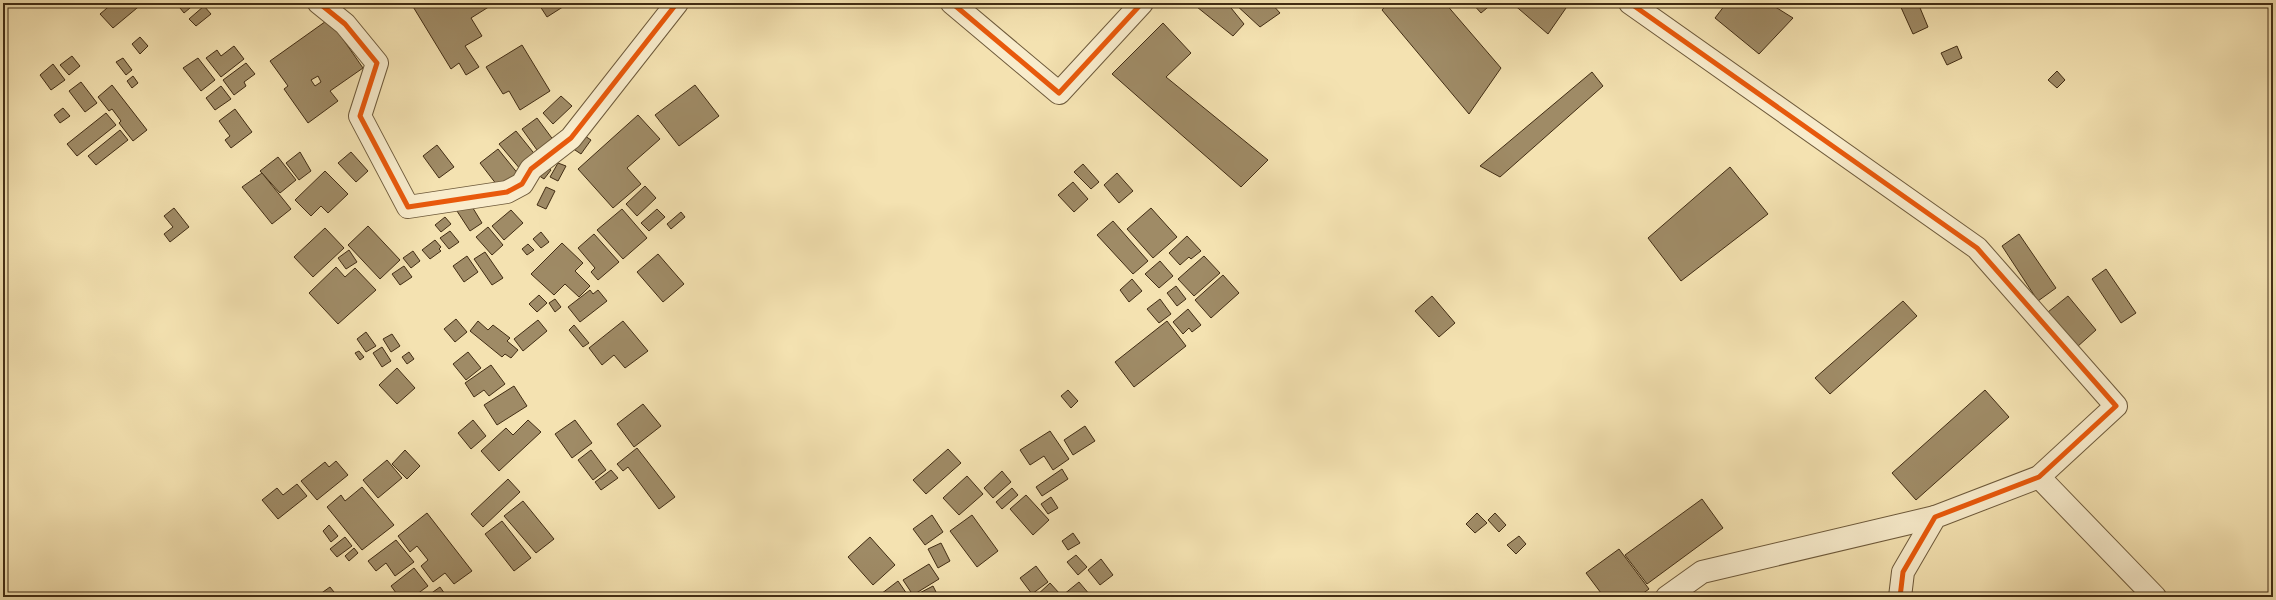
<svg xmlns="http://www.w3.org/2000/svg" width="2276" height="600" font-family="'Libre Caslon Text',serif">
<rect width="100%" height="100%" fill="#f4e2b1"/>
<filter id="stains"><feTurbulence type="fractalNoise" baseFrequency=".005" numOctaves="4"/><feColorMatrix values="0 0 0 0 .2 0 0 0 0 .09 0 0 0 0 .02 0 0 0 .5 -.17"/></filter>
<radialGradient id="worn" r=".72"><stop offset=".6" stop-color="#630" stop-opacity="0"/><stop offset="1" stop-color="#630" stop-opacity=".3"/></radialGradient>
<!-- building -->
<g fill="#9f8b66" stroke="#422d14" fill-rule="evenodd">
<polygon points="113,3 143,3 113,28 100,14"/>
<polygon points="176,3 196,3 184,13"/>
<polygon points="415,3 495,3 471,18 482,36 465,46 479,67 466,75 459,63 451,69 412,5"/>
<polygon points="538,3 569,3 547,17"/>
<polygon points="1192,3 1227,3 1244,24 1233,36"/>
<polygon points="1234,3 1271,3 1280,13 1260,27"/>
<polygon points="1388,3 1445,3 1501,68 1469,114 1382,10"/>
<polygon points="1472,3 1493,3 1481,13"/>
<polygon points="1512,3 1561,3 1566,8 1548,34"/>
<polygon points="1722,3 1769,3 1793,18 1759,54 1715,18 1725,5"/>
<polygon points="1899,3 1918,3 1928,27 1913,34"/>
<polygon points="204,6 211,14 196,26 189,19"/>
<path d="M 329,19 L 363,68 L 330,91 L 338,101 L 308,123 L 284,89 L 288,86 L 270,61 ZM 318,76 L 321,82 L 315,86 L 311,80 Z"/>
<polygon points="1163,23 1191,53 1166,77 1268,160 1241,187 1112,74"/>
<polygon points="140,37 148,46 140,54 132,44"/>
<polygon points="522,45 550,91 520,110 509,91 503,94 486,67"/>
<polygon points="234,46 244,59 221,77 206,58 217,50 221,56"/>
<polygon points="1957,46 1962,58 1947,65 1941,53"/>
<polygon points="72,56 80,66 69,75 60,65"/>
<polygon points="123,58 132,70 126,75 116,62"/>
<polygon points="198,58 215,80 201,91 183,68"/>
<polygon points="246,63 255,74 244,82 246,86 234,95 223,80"/>
<polygon points="53,64 65,80 51,90 40,75"/>
<polygon points="2057,71 2065,80 2057,88 2048,80"/>
<polygon points="1592,72 1603,86 1500,177 1480,166"/>
<polygon points="133,76 138,83 132,88 127,81"/>
<polygon points="81,82 97,103 85,112 69,91"/>
<polygon points="112,85 147,130 133,141 119,123 121,121 112,109 109,111 98,97"/>
<polygon points="695,85 719,116 679,146 655,115"/>
<polygon points="221,86 231,99 215,110 206,98"/>
<polygon points="561,96 572,106 553,124 543,113"/>
<polygon points="63,108 70,116 60,123 54,115"/>
<polygon points="235,109 252,132 231,148 225,140 230,136 219,121"/>
<polygon points="106,113 116,125 77,156 67,144"/>
<polygon points="638,115 660,139 627,168 641,184 613,208 578,169"/>
<polygon points="537,118 557,145 542,157 522,129"/>
<polygon points="120,130 128,140 96,165 88,156"/>
<polygon points="516,131 537,157 521,170 499,144"/>
<polygon points="579,132 591,140 581,154 569,146"/>
<polygon points="437,145 454,167 439,178 423,156"/>
<polygon points="498,149 519,175 500,189 480,163"/>
<polygon points="300,152 311,171 299,180 286,163"/>
<polygon points="351,152 368,171 356,182 338,163"/>
<polygon points="278,157 296,180 280,193 260,171"/>
<polygon points="558,163 566,166 558,181 550,177"/>
<polygon points="542,164 551,170 544,179 535,173"/>
<polygon points="1083,164 1099,182 1091,189 1074,172"/>
<polygon points="1730,167 1768,214 1681,281 1648,238"/>
<polygon points="325,171 348,194 328,213 321,206 311,216 295,200"/>
<polygon points="262,173 291,209 272,224 242,187"/>
<polygon points="1117,173 1133,191 1119,203 1104,185"/>
<polygon points="1073,182 1088,199 1074,212 1058,195"/>
<polygon points="645,186 656,198 637,216 626,204"/>
<polygon points="546,187 555,191 546,209 537,205"/>
<polygon points="468,200 482,223 470,231 455,208"/>
<polygon points="174,208 189,227 170,242 164,234 173,227 164,216"/>
<polygon points="1151,208 1177,237 1153,258 1127,229"/>
<polygon points="622,209 647,238 623,259 597,230"/>
<polygon points="657,209 665,217 649,231 641,223"/>
<polygon points="511,210 523,223 504,240 492,226"/>
<polygon points="681,212 685,217 671,229 667,224"/>
<polygon points="445,217 451,224 441,232 435,225"/>
<polygon points="1113,221 1148,261 1133,274 1097,235"/>
<polygon points="368,226 400,260 380,279 348,245"/>
<polygon points="488,227 503,245 492,255 476,237"/>
<polygon points="325,228 344,248 313,277 294,257"/>
<polygon points="450,231 459,242 449,249 440,238"/>
<polygon points="541,232 549,242 541,248 533,239"/>
<polygon points="594,234 619,262 598,280 591,272 595,268 578,248"/>
<polygon points="2019,234 2056,288 2038,301 2002,246"/>
<polygon points="1187,236 1201,251 1191,259 1189,257 1180,265 1169,253"/>
<polygon points="435,240 441,247 439,249 441,251 430,259 422,250"/>
<polygon points="562,243 583,263 575,271 590,286 579,297 565,284 554,295 531,274"/>
<polygon points="528,244 534,250 527,255 522,249"/>
<polygon points="349,250 357,262 346,269 338,258"/>
<polygon points="413,251 420,261 411,268 403,258"/>
<polygon points="485,252 503,278 492,285 474,259"/>
<polygon points="658,254 684,284 663,302 637,272"/>
<polygon points="467,256 478,272 464,282 453,266"/>
<polygon points="1204,256 1220,273 1194,296 1178,279"/>
<polygon points="1160,261 1173,276 1159,288 1145,274"/>
<polygon points="404,266 412,277 400,285 392,274"/>
<polygon points="336,267 345,277 355,268 376,290 338,324 309,293"/>
<polygon points="2106,269 2136,313 2121,323 2092,279"/>
<polygon points="1223,275 1239,293 1211,318 1195,300"/>
<polygon points="1132,279 1142,291 1129,302 1120,290"/>
<polygon points="1176,286 1186,299 1177,306 1167,293"/>
<polygon points="590,290 593,294 598,290 607,301 580,322 568,307"/>
<polygon points="539,295 547,303 537,312 529,304"/>
<polygon points="1432,296 1455,323 1439,337 1415,311"/>
<polygon points="2068,296 2096,330 2077,347 2048,312"/>
<polygon points="555,299 561,307 555,312 549,303"/>
<polygon points="1160,299 1171,314 1159,323 1147,309"/>
<polygon points="1903,301 1917,316 1830,394 1815,378"/>
<polygon points="1188,309 1201,325 1192,332 1189,328 1183,334 1173,322"/>
<polygon points="456,319 467,332 455,342 444,329"/>
<polygon points="538,320 547,331 523,351 514,339"/>
<polygon points="478,321 488,330 493,325 510,338 507,341 518,350 511,358 505,354 502,357 470,331"/>
<polygon points="623,321 648,351 625,368 614,355 602,365 589,348"/>
<polygon points="1167,321 1186,346 1134,387 1115,362"/>
<polygon points="574,325 589,343 583,347 569,330"/>
<polygon points="366,332 376,346 366,352 357,339"/>
<polygon points="392,334 400,346 391,352 383,339"/>
<polygon points="382,347 391,361 382,367 373,353"/>
<polygon points="359,351 364,357 360,360 355,353"/>
<polygon points="409,352 414,359 407,364 402,357"/>
<polygon points="468,352 481,368 466,380 453,364"/>
<polygon points="491,365 505,384 489,396 484,390 474,397 465,383"/>
<polygon points="397,368 415,388 397,404 379,385"/>
<polygon points="514,386 527,406 497,425 484,405"/>
<polygon points="1068,390 1078,401 1071,408 1061,396"/>
<polygon points="1985,390 2009,417 1916,500 1892,473"/>
<polygon points="643,404 661,426 634,447 617,424"/>
<polygon points="473,420 486,436 471,449 458,433"/>
<polygon points="528,420 541,432 499,471 481,451 506,428 513,435"/>
<polygon points="575,420 592,443 572,458 555,434"/>
<polygon points="1085,426 1095,441 1073,455 1064,440"/>
<polygon points="1050,431 1069,459 1053,470 1044,456 1030,465 1020,450"/>
<polygon points="637,448 675,497 659,509 628,467 623,471 617,464"/>
<polygon points="948,449 961,463 926,494 913,480"/>
<polygon points="405,450 420,466 407,479 392,464"/>
<polygon points="591,450 606,470 593,480 578,460"/>
<polygon points="387,460 402,478 378,498 363,480"/>
<polygon points="336,461 348,475 317,500 301,481 325,462 329,467"/>
<polygon points="1062,469 1068,479 1042,496 1036,487"/>
<polygon points="611,470 618,478 601,490 595,482"/>
<polygon points="1002,471 1011,482 993,498 984,488"/>
<polygon points="967,476 983,494 959,515 943,498"/>
<polygon points="508,479 520,492 483,527 471,514"/>
<polygon points="297,484 307,496 278,519 262,500 277,488 283,495"/>
<polygon points="362,487 394,525 362,550 327,507 341,495 345,501"/>
<polygon points="1012,488 1018,495 1002,509 996,502"/>
<polygon points="1026,495 1049,520 1033,535 1010,509"/>
<polygon points="1051,497 1058,508 1048,514 1041,504"/>
<polygon points="1702,499 1723,528 1647,584 1625,555"/>
<polygon points="523,501 554,539 536,553 504,516"/>
<polygon points="427,513 472,571 454,584 445,573 433,582 421,566 428,560 417,546 410,552 398,536"/>
<polygon points="1477,513 1487,523 1475,533 1466,524"/>
<polygon points="1495,513 1506,525 1499,532 1488,520"/>
<polygon points="932,515 943,532 925,545 913,529"/>
<polygon points="972,515 998,551 977,567 950,531"/>
<polygon points="502,521 531,558 514,571 485,534"/>
<polygon points="329,525 338,536 331,542 323,531"/>
<polygon points="1073,533 1080,543 1068,550 1062,541"/>
<polygon points="1519,536 1526,544 1516,554 1507,545"/>
<polygon points="345,537 352,546 337,557 330,549"/>
<polygon points="870,537 895,565 873,585 848,557"/>
<polygon points="396,540 414,562 395,576 386,563 376,571 368,561"/>
<polygon points="941,543 950,561 938,568 928,549"/>
<polygon points="354,548 358,553 349,561 345,556"/>
<polygon points="1619,549 1649,589 1638,597 1604,597 1586,573"/>
<polygon points="1076,555 1087,567 1078,575 1067,562"/>
<polygon points="1101,559 1113,575 1100,585 1088,570"/>
<polygon points="929,564 939,579 913,595 903,580"/>
<polygon points="1036,566 1048,582 1032,594 1020,578"/>
<polygon points="414,568 428,586 413,597 399,597 391,586"/>
<polygon points="898,581 909,597 877,597"/>
<polygon points="1079,582 1090,595 1087,597 1064,597 1063,595"/>
<polygon points="1050,583 1060,594 1056,597 1035,597"/>
<polygon points="933,586 938,596 912,597"/>
<polygon points="330,587 338,597 316,597"/>
<polygon points="440,587 447,597 426,597"/>
</g>
<g fill="none" stroke-linecap="round" stroke-linejoin="round">
<defs>
<g id="minor">
<polyline points="319,3 345,24 377,63 360,116 408,207 507,192 522,184 531,169 571,138 677,3"/>
<polyline points="952,3 1059,93 1142,3"/>
<polyline points="2039,477 2155,597"/>
<polyline points="1667,597 1702,572 1935,517"/>
</g>
<polyline id="tertiary" points="1630,3 1977,248 2116,406 2039,477 1935,517 1903,572 1900,597"/>
</defs>
<!-- minor casing -->
<use href="#minor" stroke="#6e5a3b" stroke-width="24"/>
<!-- tertiary casing -->
<use href="#tertiary" stroke="#6e5a3b" stroke-width="24"/>
<!-- minor -->
<use href="#minor" stroke="#f8eccc" stroke-width="22"/>
<!-- tertiary -->
<use href="#tertiary" stroke="#f8eccc" stroke-width="22"/>
<defs>
<g id="cycleway">
<polyline points="319,3 345,24 377,63 360,116 408,207 507,192 522,184 531,169 571,138 677,3"/>
<polyline points="952,3 1059,93 1142,3"/>
<polyline points="1630,3 1977,248 2116,406 2039,477 1935,517 1903,572 1900,597"/>
</g>
</defs>
<!-- cycleway casing -->
<use href="#cycleway" stroke="#f8eccc" stroke-width="8"/>
<!-- cycleway -->
<use href="#cycleway" stroke="#e8590c" stroke-width="5"/>
</g>
<!-- margin -->
<rect width="2276" height="600" fill="none" stroke="#f4e2b1" stroke-width="16"/>
<rect x="4" y="4" width="2268" height="592" fill="none" stroke="#422d14" stroke-width="2"/>
<rect x="8" y="8" width="2260" height="584" fill="none" stroke="#422d14"/>
<rect width="100%" height="100%" filter="url(#stains)"/>
<rect width="100%" height="100%" fill="url(#worn)"/>
</svg>
